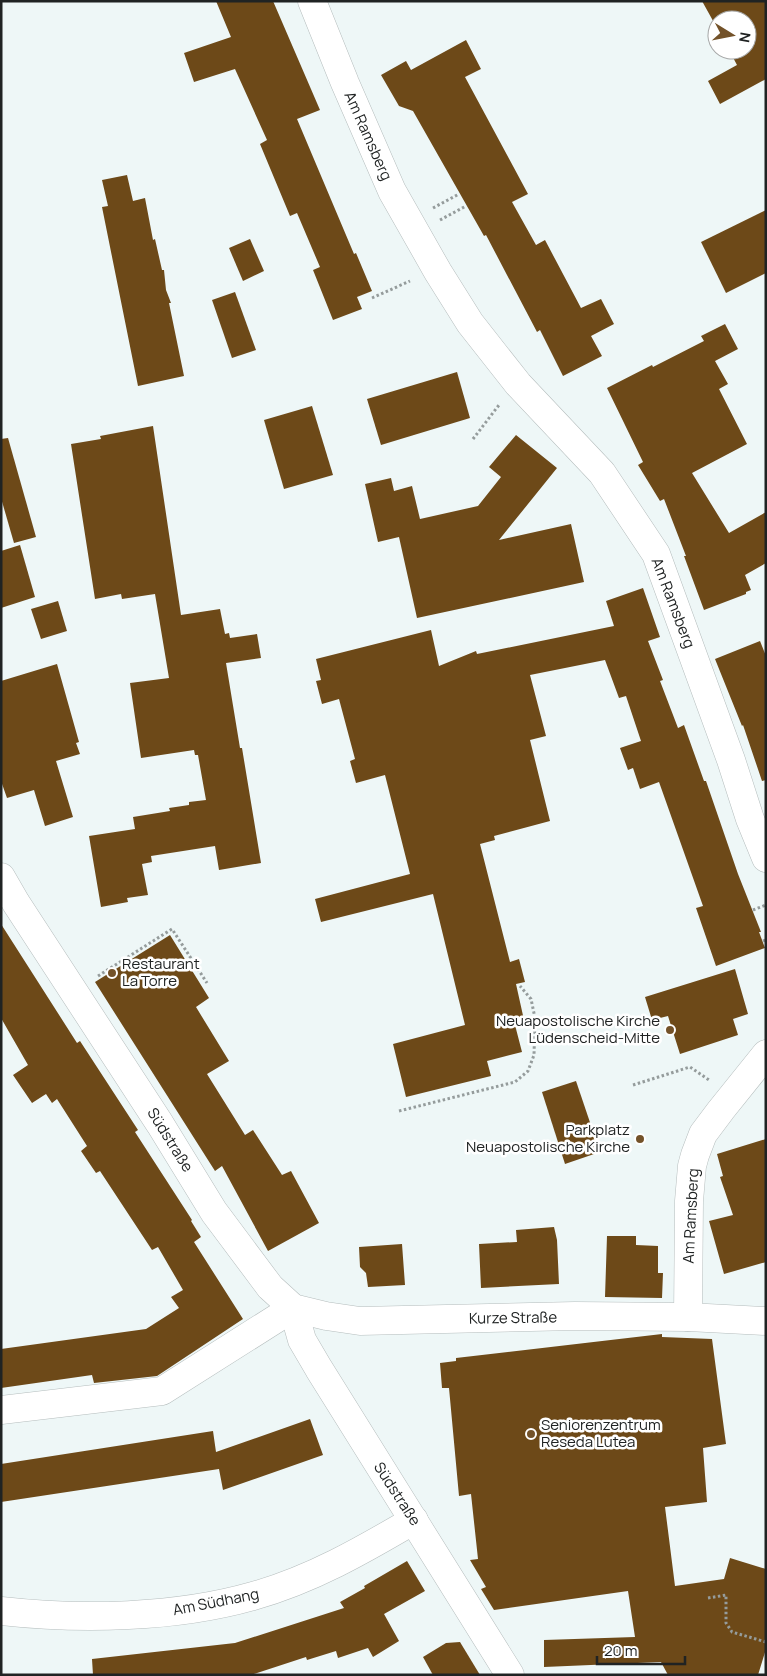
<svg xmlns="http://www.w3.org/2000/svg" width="767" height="1676" font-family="Manrope,sans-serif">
<rect width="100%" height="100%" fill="#eef7f7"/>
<!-- building -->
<g fill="#6d4918">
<polygon points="216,1 273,1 320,110 297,119 354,254 356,253 372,291 357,297 362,309 333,320 313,270 320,267 297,213 290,216 260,144 267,140 235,69 194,82 184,53 231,37"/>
<polygon points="702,1 766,1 766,79 720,104 708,81 737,65 729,50 747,50 747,20 717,20 717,28"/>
<polygon points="466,40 481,69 465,77 528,194 512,202 536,245 545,240 581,308 601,299 614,324 591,336 602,356 563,376 540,330 537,332 486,235 484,236 413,111 399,106 381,75 406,61 411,70"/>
<polygon points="127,175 133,201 145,198 153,240 155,239 162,270 164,270 166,290 171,303 169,303 184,376 138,386 102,207 108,206 102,180"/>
<polygon points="766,210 766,273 726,293 701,242"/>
<polygon points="250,239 264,271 243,281 229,248"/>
<polygon points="235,292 256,350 232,358 212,300"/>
<polygon points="725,324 738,349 715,361 728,384 719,389 747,444 692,473 729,533 766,512 766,563 745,575 751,590 746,592 746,594 704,610 684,556 686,556 664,499 660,501 638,465 643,462 607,388 652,365 653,367 704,341 701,336"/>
<polygon points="457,372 470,418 381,445 367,399"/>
<polygon points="312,406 333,475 284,489 264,420"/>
<polygon points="153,426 181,615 220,609 225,634 229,633 230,638 257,634 261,658 226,663 240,748 242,748 261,863 219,870 215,846 151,856 152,862 142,864 148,895 127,898 128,902 101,907 89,836 135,829 133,817 170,811 169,808 189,805 189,802 206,800 198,755 195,755 194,750 141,758 130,683 169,678 155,594 122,599 121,594 95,599 71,444 101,439 100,436"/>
<polygon points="516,435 557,468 499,540 571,524 584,582 417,618 399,537 378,542 365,484 391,478 394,491 412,486 420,519 478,506 501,477 489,467"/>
<polygon points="8,438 36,537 14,543 1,498 1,439"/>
<polygon points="20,545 35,597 1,608 1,551"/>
<polygon points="643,588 660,637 648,641 663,680 660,681 678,728 684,725 704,781 706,781 738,874 761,932 759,932 765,948 716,966 696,908 703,906 659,782 640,789 633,768 628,770 620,748 641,741 626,696 619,698 605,660 530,675 546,736 530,740 550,821 494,836 495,840 480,844 510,962 519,959 525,982 516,984 524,1020 520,1021 521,1023 515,1025 522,1052 487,1061 491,1076 406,1097 393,1044 465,1025 433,894 321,922 315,899 410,874 385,775 356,783 350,761 355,759 339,699 322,704 316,681 321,680 316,659 431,630 439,666 476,651 477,654 614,626 606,601"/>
<polygon points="58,601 67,631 41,639 31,609"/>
<polygon points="760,641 766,656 766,780 762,781 743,725 742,726 715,659"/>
<polygon points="57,664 79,742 76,743 80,754 56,761 73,817 45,826 34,790 7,798 1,781 1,681"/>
<polygon points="1,924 77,1043 80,1041 138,1130 135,1132 192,1220 191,1221 201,1237 194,1242 243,1319 157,1376 94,1383 92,1375 1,1388 1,1349 146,1329 179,1308 171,1297 183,1290 158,1247 152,1250 100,1171 96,1173 81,1151 87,1146 57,1099 52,1103 46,1094 32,1103 13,1075 28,1065 1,1018"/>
<polygon points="170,935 209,998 196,1007 229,1061 207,1074 245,1135 253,1130 282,1175 291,1171 319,1223 268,1251 222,1166 215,1171 95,982"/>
<polygon points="735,969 748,1014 733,1019 738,1035 680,1054 668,1016 652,1020 645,997"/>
<polygon points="576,1081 600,1152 565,1164 542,1092"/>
<polygon points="766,1139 766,1262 724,1274 709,1221 733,1215 720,1177 723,1176 717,1154"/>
<polygon points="554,1227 557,1240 559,1284 481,1288 479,1244 517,1242 516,1230"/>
<polygon points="607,1236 636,1236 636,1245 658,1246 658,1273 663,1273 662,1298 605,1297"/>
<polygon points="402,1244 405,1285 368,1287 366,1273 360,1267 359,1247"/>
<polygon points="662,1334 662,1337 712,1339 726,1444 703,1448 707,1502 665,1507 675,1586 724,1579 730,1558 766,1569 766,1649 758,1675 668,1675 661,1662 544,1667 544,1640 635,1637 628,1591 494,1610 481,1589 486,1587 470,1560 478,1559 471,1494 459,1496 449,1388 442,1388 440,1363 456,1361 456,1358"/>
<polygon points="310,1419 323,1455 223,1490 219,1469 1,1502 1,1464 213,1431 216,1452"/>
<polygon points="407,1561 425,1591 384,1614 399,1641 373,1657 368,1648 338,1658 336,1651 307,1660 306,1657 251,1675 93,1675 92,1659 235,1643 344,1608 340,1602 365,1588 364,1586"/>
<polygon points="460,1642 480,1675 433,1675 423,1657 446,1643"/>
</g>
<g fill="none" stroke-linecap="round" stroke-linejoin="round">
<defs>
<g id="minor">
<polyline points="312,1 345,83 392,191 438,272 470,323 518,384 602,473 656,554 731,760 750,819 766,858"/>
<polyline points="1,877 16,903 160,1124 214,1212 270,1287 293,1308 326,1316 360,1321 575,1316 688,1317 766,1321"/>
<polyline points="293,1308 302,1340 319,1369 510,1675"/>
<polyline points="688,1317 689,1201 692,1166 695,1155 703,1134 721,1110 766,1054"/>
<polyline points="1,1410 162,1391 293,1308"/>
<path d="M 1,1611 C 81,1620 176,1618 253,1596 C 311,1580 363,1550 414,1520"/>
</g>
</defs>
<!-- minor casing -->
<use href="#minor" stroke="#b5bdbd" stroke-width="29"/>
<!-- path -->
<g stroke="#959c9c" stroke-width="3" stroke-dasharray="2.5 2.5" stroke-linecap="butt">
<polyline points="433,208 459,194"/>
<polyline points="440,220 466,206"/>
<polyline points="372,298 410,281"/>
<polyline points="473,439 499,405"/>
<polyline points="753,910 766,905"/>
<polyline points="763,941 766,940"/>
<polyline points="98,976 172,929 207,983"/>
<polyline points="633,1085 690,1067 709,1080"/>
<polyline points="399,1111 515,1082 528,1071 534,1055 535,1018 531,999 520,986"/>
<polyline points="708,1598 726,1595 726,1623 732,1632 766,1642"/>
</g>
<!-- minor -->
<use href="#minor" stroke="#fff" stroke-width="28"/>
</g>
<!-- markers -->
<g fill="#735229" stroke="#fff" stroke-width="2">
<circle cx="112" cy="973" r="5"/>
<circle cx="670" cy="1030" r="5"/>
<circle cx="640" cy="1139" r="5"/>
<circle cx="531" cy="1434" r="5"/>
</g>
<g text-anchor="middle" stroke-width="5" stroke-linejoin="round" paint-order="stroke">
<!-- street labels -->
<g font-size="15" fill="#202323" stroke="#fff">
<text transform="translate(368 136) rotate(66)" y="5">Am Ramsberg</text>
<text transform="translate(673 603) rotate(69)" y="5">Am Ramsberg</text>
<text transform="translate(170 1140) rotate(58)" y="5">Südstraße</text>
<text transform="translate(691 1216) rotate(-87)" y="5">Am Ramsberg</text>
<text transform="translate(513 1318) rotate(-1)" y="5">Kurze Straße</text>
<text transform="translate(397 1494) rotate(57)" y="5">Südstraße</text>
<text transform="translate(216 1602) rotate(-11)" y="5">Am Südhang</text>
</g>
<!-- poi labels -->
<g font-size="15" fill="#202323" stroke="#fff" text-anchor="start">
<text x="122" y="969">Restaurant<tspan x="122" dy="17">La Torre</tspan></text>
<text x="660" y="1026" text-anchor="end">Neuapostolische Kirche<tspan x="660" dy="17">Lüdenscheid-Mitte</tspan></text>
<text x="630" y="1135" text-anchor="end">Parkplatz<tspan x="630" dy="17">Neuapostolische Kirche</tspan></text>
<text x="541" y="1430">Seniorenzentrum<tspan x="541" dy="17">Reseda Lutea</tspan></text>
</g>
</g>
<!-- border -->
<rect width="767" height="1676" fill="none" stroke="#202323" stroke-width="5"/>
<!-- north arrow -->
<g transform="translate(732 35) rotate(100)"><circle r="24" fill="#ffffff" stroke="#a6a7a7"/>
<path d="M0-4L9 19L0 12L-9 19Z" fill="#735229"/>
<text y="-8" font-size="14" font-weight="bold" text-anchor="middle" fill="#202323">N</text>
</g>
<!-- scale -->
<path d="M597 1656v8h88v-8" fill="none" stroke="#202323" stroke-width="2.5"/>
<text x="604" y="1656" font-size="15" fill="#202323" stroke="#ffffff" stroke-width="4" paint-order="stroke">20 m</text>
</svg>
